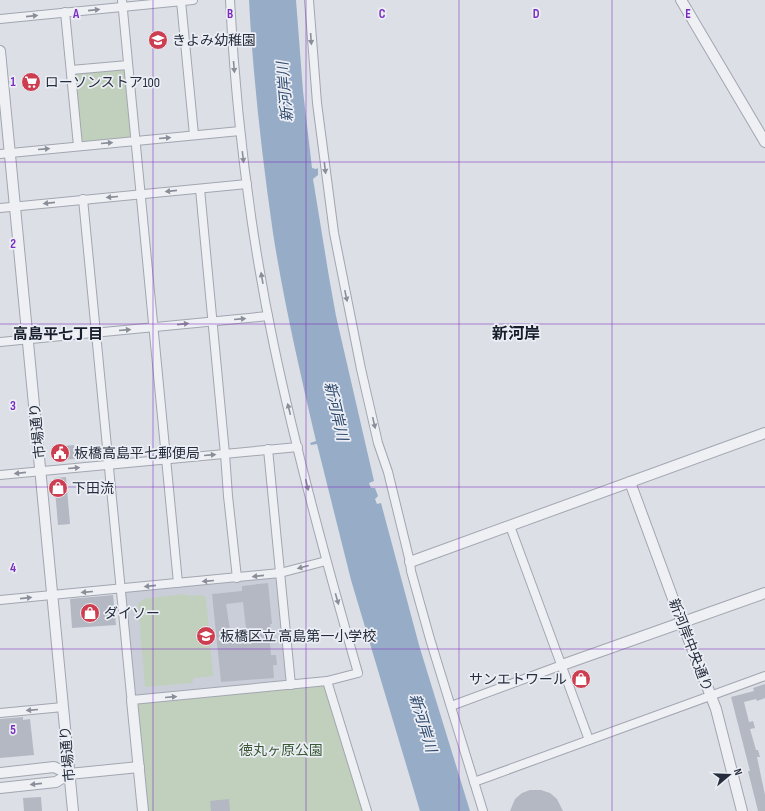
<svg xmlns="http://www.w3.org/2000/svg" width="765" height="811" font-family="'Sofia Sans Condensed','Noto Sans JP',sans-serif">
<rect width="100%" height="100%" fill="#dcdfe6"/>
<!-- built -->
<polygon fill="#caced8" points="274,577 277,580 286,678 284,681 137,695 134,692 125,594 127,591"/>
<!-- green -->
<g fill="#c1d0bd">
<polygon points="122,68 126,71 131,134 129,138 84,142 80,138 75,76 78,72"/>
<path d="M 183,594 C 192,598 198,593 206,597 L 213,676 L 194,678 L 192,683 L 145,687 L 138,604 L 143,599 Z"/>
<polygon points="323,685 325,688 364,811 148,811 138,706 140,703"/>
</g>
<!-- water -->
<path fill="#96acc7" d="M 249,0 L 296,0 L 303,91 L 312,168 L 316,169 L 318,168 L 318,175 L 313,179 L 329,277 L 336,316 L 374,481 L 369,483 L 371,488 L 375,488 L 378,496 L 375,499 L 377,504 L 381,503 L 419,645 L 470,811 L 420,811 L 351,580 L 317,444 L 311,445 L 310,443 L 316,441 C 300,372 284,303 273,233 C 262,156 253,78 249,0 Z"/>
<!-- building -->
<g fill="#b3b8c3" fill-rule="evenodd">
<polygon points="74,445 75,459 54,460 53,447"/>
<polygon points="66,477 70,524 58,525 54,478"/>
<path d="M 268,583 L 272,624 L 270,624 L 271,630 L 269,630 L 271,655 L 276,655 L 277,665 L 273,665 L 274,678 L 221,682 L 212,594 L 242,591 L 242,586 ZM 243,602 L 246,628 L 230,630 L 226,604 Z"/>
<polygon points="113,595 116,625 72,628 70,599"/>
<polygon points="765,684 765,698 757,701 756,699 744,702 749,722 753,721 755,728 750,729 756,750 758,750 760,757 757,757 765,795 765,811 758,811 748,771 750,771 731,697 754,691 753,688"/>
<polygon points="23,717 23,720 30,719 34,755 0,758 0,719"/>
<polygon points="530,790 541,790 550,793 557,799 563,811 510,811 515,799 522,793"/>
<polygon points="41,797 42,811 24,811 23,798"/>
<polygon points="229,799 230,811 211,811 210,801"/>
</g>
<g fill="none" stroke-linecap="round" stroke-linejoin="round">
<defs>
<g id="minor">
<polyline points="122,0 178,583"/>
<polyline points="309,0 317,103 334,233 361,369 378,443 388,472 410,562 411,571 430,639 483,811"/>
<polyline points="181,1 194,135"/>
<polyline points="65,12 78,146"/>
<polyline points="0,19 193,0"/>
<polyline points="71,70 128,65"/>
<polyline points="0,154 240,131"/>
<polyline points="200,189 225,454 228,496 237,578"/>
<path d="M 83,199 L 131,695 L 132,700 L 327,681 L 358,673 C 327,565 297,456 274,346 C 250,232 236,116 230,0"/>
<polyline points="0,208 247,184"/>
<polyline points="0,342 268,316"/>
<polyline points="268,449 291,685"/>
<polyline points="0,475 298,447"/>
<polyline points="510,526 589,740"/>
<polyline points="0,600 280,573 326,561"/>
<polyline points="327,681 367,811"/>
<polyline points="451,706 562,665"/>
<polyline points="0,713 63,707"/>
<polyline points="474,782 765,676"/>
</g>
<g id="tertiary">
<polyline points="681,0 765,142"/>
<polyline points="0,51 73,811"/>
<polyline points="630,482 679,615 716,709 742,811"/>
<polyline points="410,562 765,433"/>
<polyline points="562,665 765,593"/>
<polyline points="132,700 143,811"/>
<polyline points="0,773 54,767 69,774"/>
<polyline points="0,788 56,782 69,774 139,767"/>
</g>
</defs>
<!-- minor casing -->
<use href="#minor" stroke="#a2a6b0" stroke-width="10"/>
<!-- tertiary casing -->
<use href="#tertiary" stroke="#a2a6b0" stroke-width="12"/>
<!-- minor -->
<use href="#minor" stroke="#eef0f4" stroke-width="8"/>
<!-- tertiary -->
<use href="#tertiary" stroke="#eef0f4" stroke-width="10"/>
</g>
<!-- one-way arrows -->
<defs><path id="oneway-solid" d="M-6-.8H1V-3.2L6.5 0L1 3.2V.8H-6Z"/></defs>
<g fill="#8a8e98">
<use href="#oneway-solid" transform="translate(94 10) rotate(-6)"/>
<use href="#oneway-solid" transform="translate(32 16) rotate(-6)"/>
<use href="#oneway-solid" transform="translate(311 39) rotate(86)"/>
<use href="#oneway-solid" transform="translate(234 67) rotate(85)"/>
<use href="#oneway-solid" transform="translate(165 138) rotate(-5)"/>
<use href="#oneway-solid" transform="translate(107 143) rotate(-5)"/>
<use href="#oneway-solid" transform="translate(44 149) rotate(-5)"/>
<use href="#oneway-solid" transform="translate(243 157) rotate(83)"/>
<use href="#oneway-solid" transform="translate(325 168) rotate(83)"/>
<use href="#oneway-solid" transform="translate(171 191) rotate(174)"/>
<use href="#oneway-solid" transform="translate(112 197) rotate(175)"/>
<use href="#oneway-solid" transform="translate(49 203) rotate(174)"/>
<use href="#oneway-solid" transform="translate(262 278) rotate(-100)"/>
<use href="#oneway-solid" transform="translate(346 296) rotate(78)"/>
<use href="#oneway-solid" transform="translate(240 319) rotate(-5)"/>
<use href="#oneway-solid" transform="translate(183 324) rotate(-6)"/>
<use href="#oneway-solid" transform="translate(125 330) rotate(-5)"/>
<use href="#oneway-solid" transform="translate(289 409) rotate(-104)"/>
<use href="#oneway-solid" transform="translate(374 423) rotate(77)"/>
<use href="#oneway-solid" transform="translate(210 455) rotate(-5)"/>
<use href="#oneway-solid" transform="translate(74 468) rotate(-5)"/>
<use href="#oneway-solid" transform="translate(20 473) rotate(174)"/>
<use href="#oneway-solid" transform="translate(307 485) rotate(77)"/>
<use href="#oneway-solid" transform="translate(303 567) rotate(165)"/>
<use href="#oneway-solid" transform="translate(258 576) rotate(174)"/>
<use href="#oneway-solid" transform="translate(208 581) rotate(175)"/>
<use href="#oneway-solid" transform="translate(150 586) rotate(174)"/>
<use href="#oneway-solid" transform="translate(87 592) rotate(175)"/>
<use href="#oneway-solid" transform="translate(26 598) rotate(-6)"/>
<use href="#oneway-solid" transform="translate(337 599) rotate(74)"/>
<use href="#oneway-solid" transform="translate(171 697) rotate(-5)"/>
<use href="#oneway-solid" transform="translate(32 710) rotate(175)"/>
<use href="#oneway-solid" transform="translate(36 784) rotate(174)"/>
</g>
<!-- grid -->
<path fill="none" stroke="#7b2cbf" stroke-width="1" stroke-opacity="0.55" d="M 153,0 L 153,811M 306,0 L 306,811M 459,0 L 459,811M 612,0 L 612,811M 0,162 L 765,162M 0,324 L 765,324M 0,487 L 765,487M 0,649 L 765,649"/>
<!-- icons -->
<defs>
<symbol id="school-disc" viewBox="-11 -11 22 22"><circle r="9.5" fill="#cd3e50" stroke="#ebeef4"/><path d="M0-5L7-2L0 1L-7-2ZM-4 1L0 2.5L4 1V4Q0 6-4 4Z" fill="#fff"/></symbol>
<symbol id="supermarket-disc" viewBox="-11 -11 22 22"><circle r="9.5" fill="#cd3e50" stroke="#ebeef4"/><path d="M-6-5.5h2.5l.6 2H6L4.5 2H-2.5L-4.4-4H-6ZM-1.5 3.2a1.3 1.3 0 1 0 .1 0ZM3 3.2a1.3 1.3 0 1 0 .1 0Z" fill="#fff"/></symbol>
<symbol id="civic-disc" viewBox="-11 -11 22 22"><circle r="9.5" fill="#cd3e50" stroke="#ebeef4"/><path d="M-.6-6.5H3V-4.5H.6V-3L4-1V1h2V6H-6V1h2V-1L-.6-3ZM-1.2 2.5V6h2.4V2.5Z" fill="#fff"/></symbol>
<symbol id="shop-disc" viewBox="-11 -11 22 22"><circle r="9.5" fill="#cd3e50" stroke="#ebeef4"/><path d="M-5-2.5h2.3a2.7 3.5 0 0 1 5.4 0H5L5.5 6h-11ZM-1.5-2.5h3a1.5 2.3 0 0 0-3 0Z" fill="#fff"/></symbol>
</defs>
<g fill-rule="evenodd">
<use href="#school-disc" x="147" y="29" width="22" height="22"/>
<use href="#supermarket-disc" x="20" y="71" width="22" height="22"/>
<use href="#civic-disc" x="49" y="442" width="22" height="22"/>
<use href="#shop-disc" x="47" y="477" width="22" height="22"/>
<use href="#shop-disc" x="79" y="602" width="22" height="22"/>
<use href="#school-disc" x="195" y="625" width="22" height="22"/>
<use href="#shop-disc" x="570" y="668" width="22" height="22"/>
</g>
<g text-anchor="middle" stroke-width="3.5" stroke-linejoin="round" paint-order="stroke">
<!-- poi labels -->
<g font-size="14" fill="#262d3c" stroke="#ebeef4" text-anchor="start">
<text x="172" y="45">きよみ幼稚園</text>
<text x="45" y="87">ローソンストア100</text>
<text x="74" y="458">板橋高島平七郵便局</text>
<text x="72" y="493">下田流</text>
<text x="104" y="618">ダイソー</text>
<text x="220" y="641">板橋区立 高島第一小学校</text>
<text x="567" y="684" text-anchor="end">サンエトワール</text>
</g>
<!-- street labels -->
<g font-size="14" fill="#262d3c" stroke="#ebeef4">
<text transform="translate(37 431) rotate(-96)" y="5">市場通り</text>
<text transform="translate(691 645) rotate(69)" y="5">新河岸中央通り</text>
<text transform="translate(67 754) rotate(-95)" y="5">市場通り</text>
</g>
<!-- park labels -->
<g font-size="14" fill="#395833" stroke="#ebeef4">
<text x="281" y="755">徳丸ヶ原公園</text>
</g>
<!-- water labels -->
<g font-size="15" font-style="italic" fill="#304b6f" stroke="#ebeef4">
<text transform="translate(285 92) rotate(-95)" y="5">新河岸川</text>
<text transform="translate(336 411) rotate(77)" y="5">新河岸川</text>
<text transform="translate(423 723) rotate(73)" y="5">新河岸川</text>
</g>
<!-- neighbourhood labels -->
<g font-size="15" font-weight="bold" fill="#181e2c" stroke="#ebeef4">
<text x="58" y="339">高島平七丁目</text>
</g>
<!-- quarter labels -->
<g font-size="16" font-weight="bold" fill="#181e2c" stroke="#ebeef4">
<text x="516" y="339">新河岸</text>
</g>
</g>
<g font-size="13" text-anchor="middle" font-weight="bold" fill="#7b2cbf" stroke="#ebeef4" stroke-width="3.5" stroke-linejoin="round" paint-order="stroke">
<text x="76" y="18">A</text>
<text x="230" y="18">B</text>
<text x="382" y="18">C</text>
<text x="536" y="18">D</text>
<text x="688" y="18">E</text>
<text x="13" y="86">1</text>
<text x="13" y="248">2</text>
<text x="13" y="410">3</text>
<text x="13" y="572">4</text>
<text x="13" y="734">5</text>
</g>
<!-- north arrow -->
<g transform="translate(729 775) rotate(71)" stroke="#ebeef4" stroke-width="3" paint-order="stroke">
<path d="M0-3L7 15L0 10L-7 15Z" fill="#262d3c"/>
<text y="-6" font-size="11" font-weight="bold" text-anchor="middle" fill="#262d3c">N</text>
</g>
</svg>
